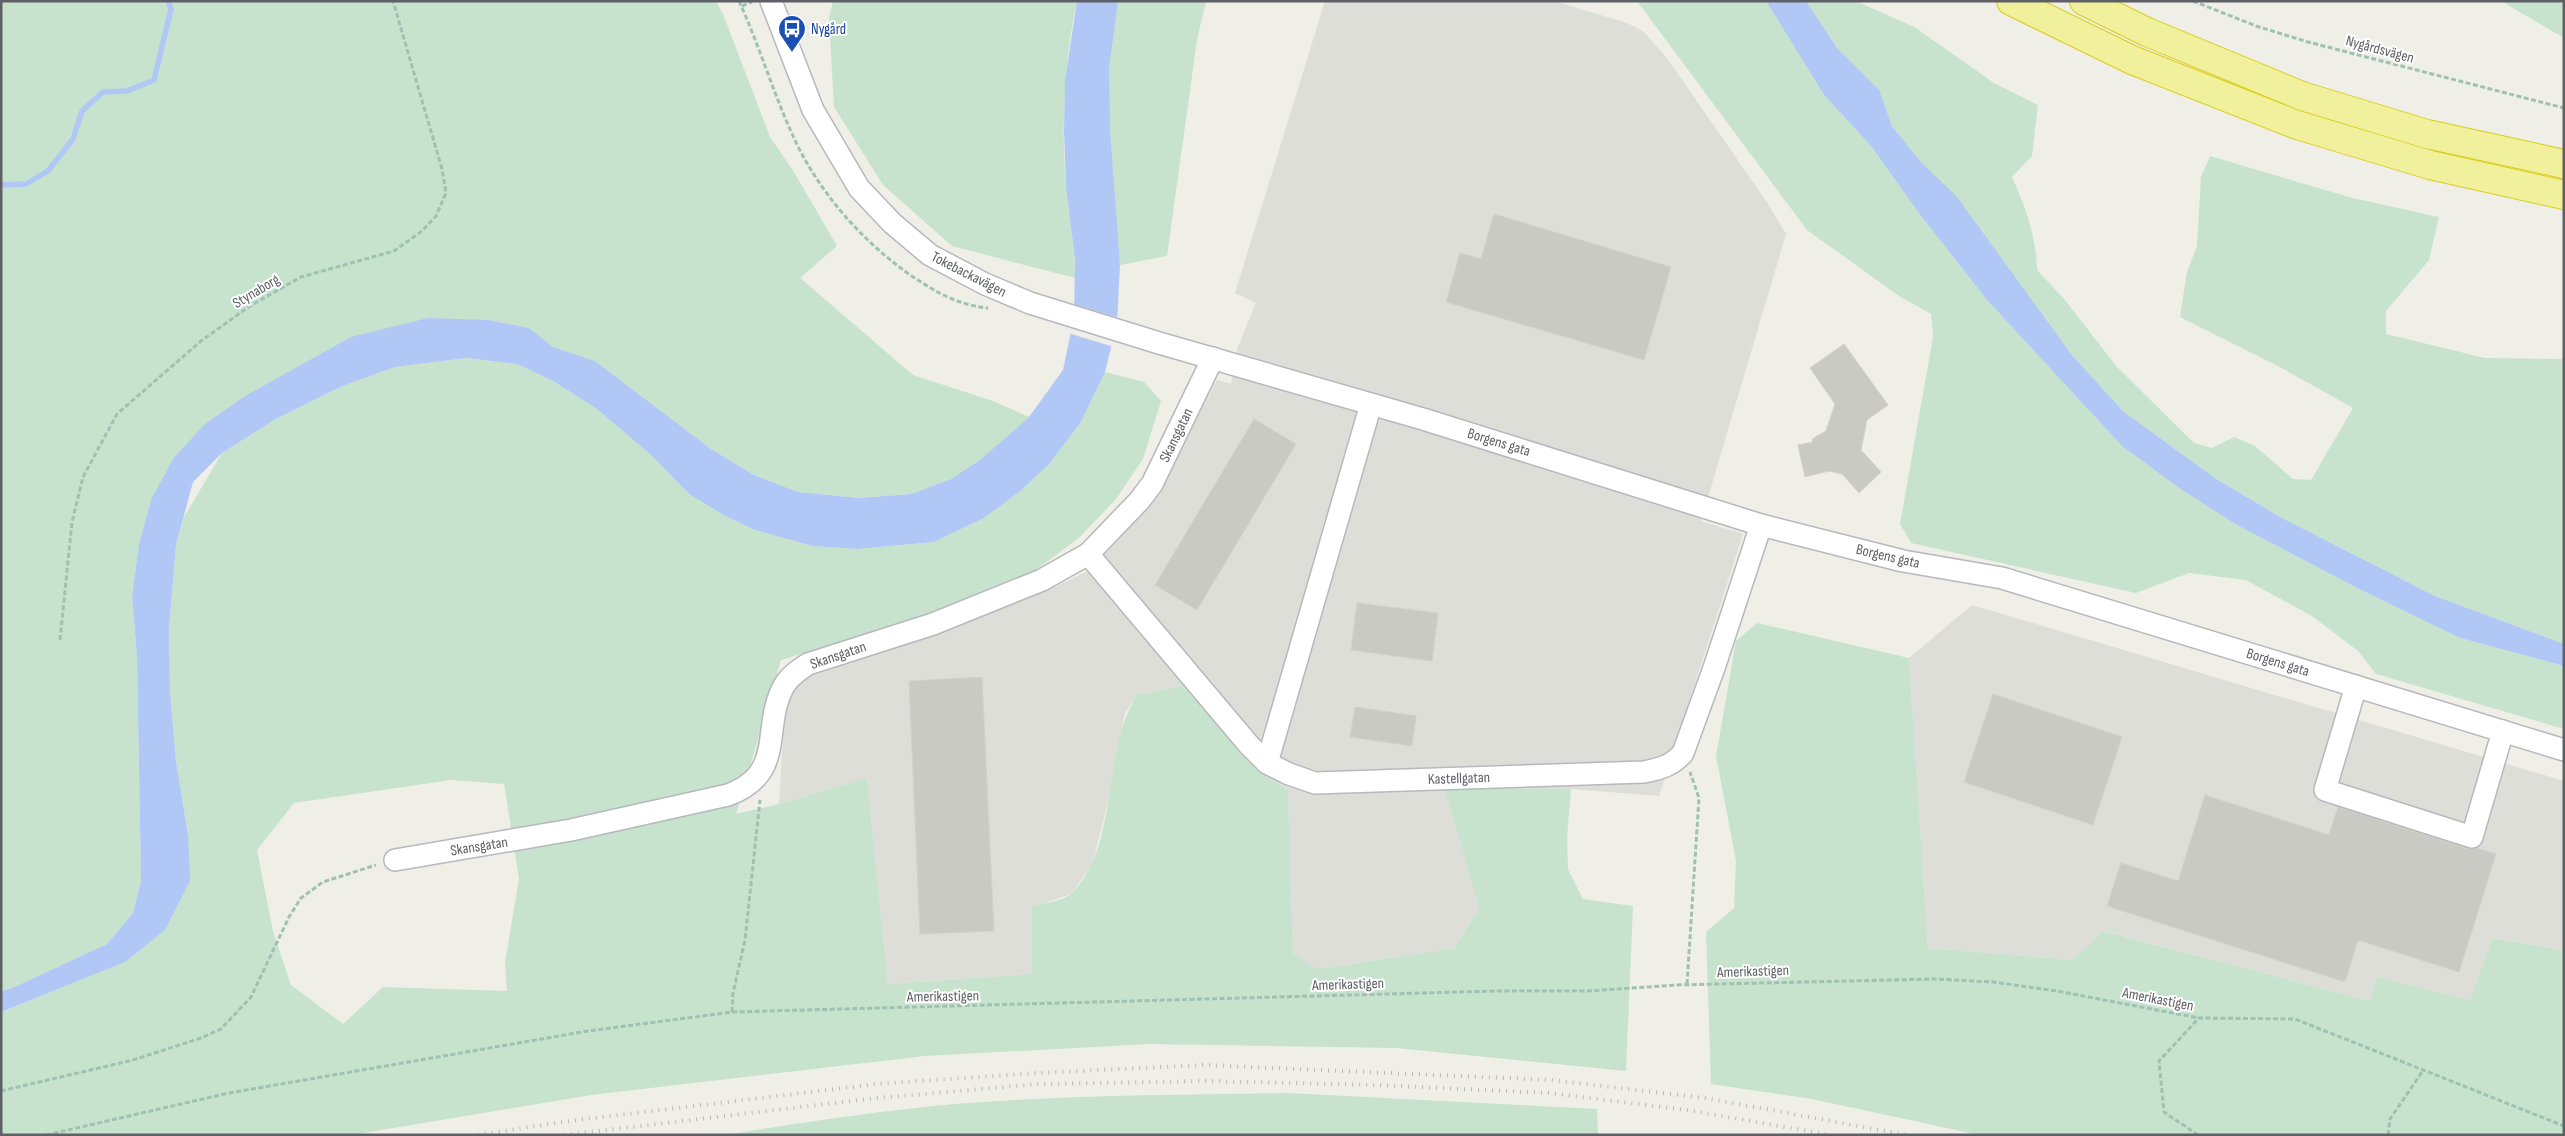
<svg xmlns="http://www.w3.org/2000/svg" width="2565" height="1136" font-family="'Sofia Sans Condensed',sans-serif">
<rect width="100%" height="100%" fill="#efefe7"/>
<!-- industrial -->
<g fill="#deded9">
<polygon points="1325,1 1554,1 1627,23 1643,31 1667,58 1766,201 1786,234 1701,521 1743,534 1659,796 1571,789 1446,790 1479,908 1455,948 1319,969 1293,956 1288,790 1259,771 1183,686 1137,695 1125,713 1107,806 1092,865 1071,894 1032,907 1032,974 888,984 867,778 779,804 785,705 805,671 1055,587 1090,570 1162,483 1217,380 1231,384 1238,347 1256,303 1235,293"/>
<polygon points="1972,605 2564,781 2564,950 2492,938 2470,1000 2376,977 2370,1001 2104,931 2074,960 1928,948 1909,658"/>
</g>
<!-- green -->
<g fill="#c7e3ce" fill-rule="evenodd">
<polygon points="1,1 716,1 723,14 770,137 794,172 837,246 800,278 913,375 993,401 1029,417 981,459 951,479 911,494 859,498 798,492 754,475 711,449 595,361 553,347 529,328 489,320 351,337 151,500 139,544 132,596 137,656 141,881 133,913 107,944 10,989 1,991"/>
<path d="M 833,1 L 1077,1 C 1064,62 1061,125 1066,187 C 1069,217 1075,247 1075,278 L 952,246 L 883,185 L 834,107 L 829,17 Z"/>
<path d="M 1118,1 L 1206,1 L 1197,40 L 1167,256 L 1120,265 C 1113,179 1098,87 1118,1 Z"/>
<polygon points="1637,1 1766,1 1824,95 1871,146 1918,212 1987,300 2122,446 2179,488 2235,524 2359,589 2460,638 2564,666 2564,729 2376,674 2358,651 2312,616 2246,580 2189,573 2136,593 1911,543 1900,524 1933,337 1931,314 1899,296 1807,230"/>
<path d="M 1806,1 L 1856,1 L 1916,28 L 1994,83 L 2038,105 L 2032,156 L 2012,177 C 2026,208 2036,236 2037,270 L 2065,300 L 2117,367 L 2194,443 L 2212,448 L 2234,437 L 2255,446 L 2293,479 L 2311,480 L 2353,408 L 2278,366 L 2180,317 L 2187,272 L 2197,246 L 2201,177 L 2210,156 L 2349,197 L 2439,217 L 2429,260 L 2386,311 L 2386,334 L 2485,358 L 2564,359 L 2564,644 L 2435,596 L 2282,518 L 2218,480 L 2124,412 L 2071,354 L 1892,126 L 1878,90 L 1837,48 Z"/>
<polygon points="2501,1 2564,1 2564,38"/>
<path d="M 467,358 L 517,364 L 553,381 L 597,409 L 652,456 L 689,494 L 725,516 L 755,530 L 812,546 L 858,549 L 934,542 L 984,518 L 1019,492 L 1081,422 L 1105,372 L 1144,382 L 1161,401 L 1143,459 L 1116,499 L 1079,538 L 1025,578 L 915,619 L 781,660 L 736,814 L 779,804 L 867,778 L 888,984 L 1032,974 L 1032,906 C 1043,903 1064,901 1072,893 C 1120,845 1101,751 1137,695 L 1183,686 L 1259,771 L 1288,790 L 1293,955 L 1319,969 L 1455,948 L 1479,908 L 1445,789 L 1571,789 L 1567,837 L 1568,869 L 1583,899 L 1633,906 L 1626,1071 L 1396,1048 L 1150,1044 L 925,1056 L 591,1095 L 352,1135 L 1,1135 L 1,1012 L 125,962 L 188,835 L 176,761 L 170,691 L 169,629 L 176,545 L 184,517 L 222,453 L 274,420 L 340,387 L 395,367 ZM 451,780 L 504,784 L 519,879 L 505,963 L 507,991 L 383,987 L 343,1024 L 291,985 L 273,931 L 257,850 L 294,803 Z"/>
<polygon points="1757,623 1909,658 1928,948 2073,960 2103,931 2370,1001 2376,977 2470,1000 2492,938 2564,950 2564,1135 1979,1135 1812,1099 1711,1084 1706,932 1734,908 1736,861 1716,756 1736,641"/>
<path d="M 1288,1093 L 1597,1109 L 1598,1135 L 723,1135 C 800,1123 877,1111 955,1104 C 1066,1095 1177,1095 1288,1093 Z"/>
</g>
<!-- water -->
<g fill="#b1c7f5">
<polygon points="1077,1 1118,1 1109,68 1110,130 1120,265 1117,323 1105,372 1081,422 1048,465 1019,492 984,518 934,542 858,549 812,546 755,530 725,516 689,494 652,456 597,409 553,381 517,364 467,358 395,367 340,387 274,420 222,453 193,482 176,545 169,629 170,691 176,761 188,835 190,881 165,930 125,962 1,1012 1,991 10,989 107,944 133,913 141,881 137,656 132,596 139,544 151,500 173,459 204,425 245,396 351,337 428,318 489,320 529,328 553,347 595,361 711,449 754,475 798,492 859,498 911,494 951,479 981,459 1029,417 1063,370 1074,317 1075,260 1066,187 1064,131 1065,80"/>
<polygon points="1766,1 1806,1 1837,48 1879,90 1892,126 1919,160 1957,197 2071,354 2124,412 2218,480 2282,518 2435,596 2564,644 2564,666 2460,638 2359,589 2235,524 2179,488 2122,446 1987,300 1918,212 1871,146 1824,95"/>
</g>
<!-- pier -->
<polygon fill="#efefe7" points="1072,304 1120,318 1114,347 1068,333"/>
<g fill="none" stroke-linecap="round" stroke-linejoin="round">
<!-- stream -->
<polyline stroke="#b1c7f5" stroke-width="5.5" points="1,185 26,184 48,171 73,139 82,111 103,92 127,91 154,80 171,9 168,1"/>
</g>
<!-- building -->
<g fill="#cacac4" stroke="#d3d2c6">
<polygon points="1494,214 1671,267 1644,360 1446,302 1460,253 1481,259"/>
<polygon points="1844,344 1888,405 1867,420 1861,450 1881,472 1859,493 1842,474 1829,471 1805,477 1798,445 1813,442 1812,439 1826,431 1835,404 1810,368"/>
<polygon points="1254,419 1296,444 1197,610 1155,585"/>
<polygon points="1357,603 1438,613 1432,661 1351,650"/>
<polygon points="982,677 994,931 920,934 909,681"/>
<polygon points="1993,694 2122,737 2093,825 1964,782"/>
<polygon points="1355,707 1416,716 1412,746 1350,737"/>
<polygon points="2205,795 2329,835 2338,807 2468,849 2477,848 2496,854 2459,972 2358,940 2345,982 2107,906 2121,863 2178,881"/>
</g>
<g fill="none" stroke-linecap="round" stroke-linejoin="round">
<defs>
<g id="minor">
<polyline points="771,1 813,110 859,188 892,223 930,255 985,284 1030,303 1159,343 1423,419 1761,525 1903,561 2002,578 2564,750"/>
<path d="M 1088,554 L 1249,745 L 1267,763 L 1289,774 L 1315,783 L 1644,772 C 1659,769 1672,766 1683,753 L 1714,668 L 1761,525"/>
<polyline points="2356,686 2325,790 2472,837 2503,731"/>
<polyline points="1267,763 1371,404"/>
<path d="M 395,860 L 571,830 L 728,795 C 788,773 760,726 785,684 C 791,675 799,670 808,664 L 933,624 L 1042,580 L 1088,554 L 1139,501 L 1152,484 L 1213,358"/>
</g>
<g id="highway">
<polyline points="2011,1 2132,60 2297,125 2430,165 2564,195"/>
<polyline points="2084,1 2147,32 2302,96 2427,134 2564,164"/>
</g>
</defs>
<!-- minor casing -->
<use href="#minor" stroke="#b7b8bc" stroke-width="24"/>
<!-- highway casing -->
<use href="#highway" stroke="#dbcd1b" stroke-width="30"/>
<!-- path -->
<g stroke="#a0c1b2" stroke-width="3" stroke-dasharray="5 2.5" stroke-linecap="butt">
<path d="M 739,1 C 759,45 773,92 793,136 C 817,189 858,237 906,272 C 932,290 956,305 988,308"/>
<polyline points="2193,1 2256,26 2308,42 2564,108"/>
<polyline points="742,6 752,2"/>
<polyline points="60,640 72,522 83,477 117,414 201,341 250,306 301,277 394,251 422,231 436,216 446,193 442,169 393,1"/>
<polyline points="1687,984 1699,798 1690,772"/>
<polyline points="732,1012 733,993 745,940 760,800"/>
<polyline points="1,1091 133,1060 201,1038 221,1029 251,997 289,917 301,898 323,882 376,865"/>
<polyline points="46,1135 229,1093 588,1031 732,1012 1496,991 1588,991 1676,985 1936,979 1993,982 2057,991 2199,1018"/>
<polyline points="2198,1135 2164,1112 2159,1061 2199,1018 2295,1019 2564,1126"/>
<polyline points="2388,1135 2390,1119 2422,1072"/>
</g>
<!-- minor -->
<use href="#minor" stroke="#fff" stroke-width="21"/>
<!-- highway -->
<use href="#highway" stroke="#f1f09c" stroke-width="28"/>
<!-- rail -->
<g stroke="#b7b7b8" stroke-width="4" stroke-dasharray="1 6" stroke-linecap="butt">
<polyline points="478,1135 569,1121 877,1084 1037,1073 1204,1065 1551,1080 1705,1098 1907,1135"/>
<polyline points="564,1135 877,1098 1039,1084 1206,1081 1378,1085 1549,1093 1687,1110 1831,1135"/>
</g>
</g>
<!-- icons -->
<defs>
<symbol id="bus-pin" viewBox="-11 -11 22 30"><path d="M0 17L-7.5 6A9.5 9.5 0 1 1 7.5 6Z" fill="#1a4fb4" stroke="#fff"/><path d="M-5-6H5V4H4V6H2V4H-2V6H-4V4H-5ZM-3.5-4V0h7V-4ZM-3.5 1.2v1.5H-2V1.2ZM2 1.2v1.5H3.5V1.2Z" fill="#fff"/></symbol>
</defs>
<g fill-rule="evenodd">
<use href="#bus-pin" x="776" y="13" width="32" height="43"/>
</g>
<g text-anchor="middle" stroke-width="4" stroke-linejoin="round" paint-order="stroke">
<!-- transit labels -->
<g font-size="15" fill="#164399" stroke="#fff" text-anchor="start">
<text x="811" y="34">Nygård</text>
</g>
<!-- street labels -->
<g font-size="15" fill="#5f6066" stroke="#fff">
<text transform="translate(2380 49) rotate(15)" y="5">Nygårdsvägen</text>
<text transform="translate(969 274) rotate(27)" y="5">Tokebackavägen</text>
<text transform="translate(256 291) rotate(-31)" y="5">Stynaborg</text>
<text transform="translate(1176 435) rotate(-64)" y="5">Skansgatan</text>
<text transform="translate(1499 442) rotate(17)" y="5">Borgens gata</text>
<text transform="translate(1888 556) rotate(13)" y="5">Borgens gata</text>
<text transform="translate(838 655) rotate(-19)" y="5">Skansgatan</text>
<text transform="translate(2278 662) rotate(17)" y="5">Borgens gata</text>
<text transform="translate(1459 778) rotate(-2)" y="5">Kastellgatan</text>
<text transform="translate(479 846) rotate(-9)" y="5">Skansgatan</text>
<text transform="translate(1753 971) rotate(-2)" y="5">Amerikastigen</text>
<text transform="translate(1348 984) rotate(-2)" y="5">Amerikastigen</text>
<text transform="translate(943 996) rotate(-1)" y="5">Amerikastigen</text>
<text transform="translate(2158 999) rotate(11)" y="5">Amerikastigen</text>
</g>
</g>
<!-- border -->
<rect width="2565" height="1136" fill="none" stroke="#5f6066" stroke-width="5"/>
</svg>
